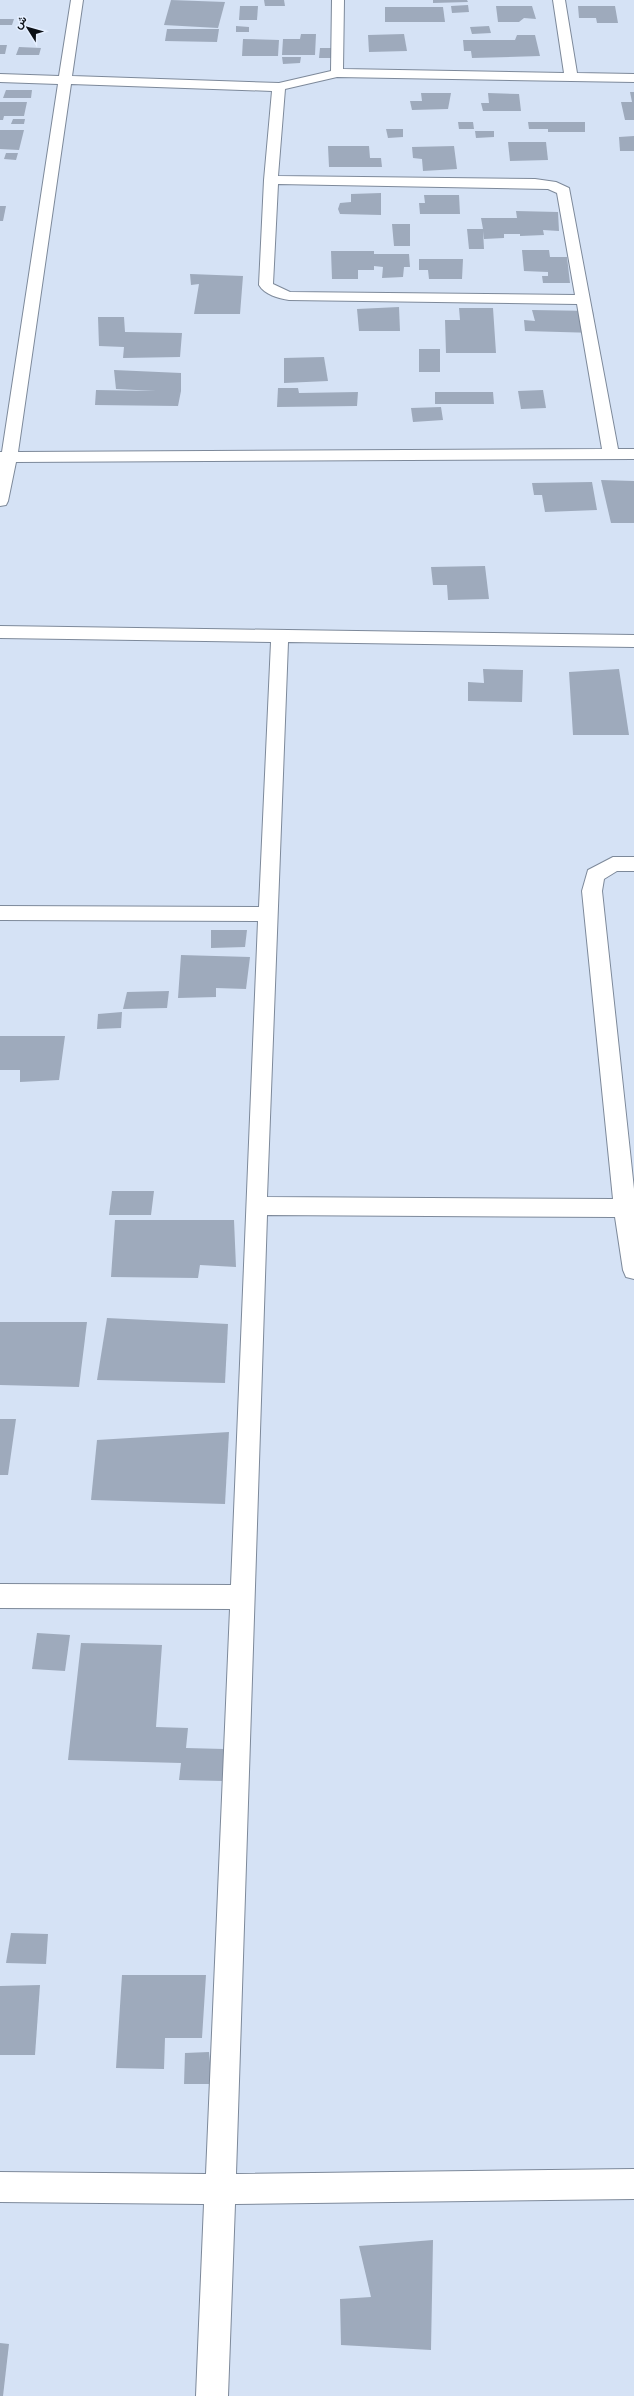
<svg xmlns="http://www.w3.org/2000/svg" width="634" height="2396" font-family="Poppins,Vazirmatn,sans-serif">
<rect width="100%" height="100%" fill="#d5e2f5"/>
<!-- building -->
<g fill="#9eaabc">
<polygon points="171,0 225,2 218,28 164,25"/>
<polygon points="264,0 284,0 285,6 265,6"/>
<polygon points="433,0 467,0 468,2 433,3"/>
<polygon points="468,5 469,12 452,13 451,6"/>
<polygon points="240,6 258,6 257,20 239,20"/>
<polygon points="496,6 532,6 536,19 524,18 519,22 498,22"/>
<polygon points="578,6 615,6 618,23 597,23 596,18 579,18"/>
<polygon points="385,7 443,7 445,22 385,22"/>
<polygon points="0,19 14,19 12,25 0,25"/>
<polygon points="236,26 249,27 249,32 236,32"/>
<polygon points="489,26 491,33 472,34 470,27"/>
<polygon points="167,29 219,29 217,42 165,41"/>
<polygon points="301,34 316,34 315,55 282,55 283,39 300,39"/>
<polygon points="404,34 407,51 369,52 368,35"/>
<polygon points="517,35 535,35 540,56 472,58 471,51 464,51 463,40 515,40"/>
<polygon points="243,39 279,40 278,56 242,56"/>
<polygon points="0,45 7,45 5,54 0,54"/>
<polygon points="19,47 41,48 39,55 16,55"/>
<polygon points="320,48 332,48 332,58 319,58"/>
<polygon points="282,57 301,57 300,63 283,64"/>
<polygon points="6,90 32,90 31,98 3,98"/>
<polygon points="630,92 634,92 634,120 625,120 621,102 632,102"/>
<polygon points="421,93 451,93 448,109 412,110 410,101 422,101"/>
<polygon points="488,93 519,94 521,111 483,111 481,103 489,103"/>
<polygon points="0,102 27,102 24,116 4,116 3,120 0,120"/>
<polygon points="13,119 25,119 24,124 11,124"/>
<polygon points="458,122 473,122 474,129 459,129"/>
<polygon points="528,122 585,122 585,132 548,132 548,129 529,129"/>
<polygon points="386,129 403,129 403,137 388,138"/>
<polygon points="0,130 24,130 19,150 0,149"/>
<polygon points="475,131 494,131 494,137 476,138"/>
<polygon points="634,136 634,151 620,151 619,137"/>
<polygon points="508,142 546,142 548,160 510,161"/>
<polygon points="328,146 369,146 370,158 381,158 382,167 329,167"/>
<polygon points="454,146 457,169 423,171 422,159 413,158 412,147"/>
<polygon points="6,153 18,153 16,160 4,159"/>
<polygon points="381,193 381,215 340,214 338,209 340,203 351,202 351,194"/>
<polygon points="424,195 459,195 460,214 420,214 419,203 425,203"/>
<polygon points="0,206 6,206 3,221 0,221"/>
<polygon points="516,211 558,212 559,231 543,230 544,235 520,236 520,234 504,234 504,238 484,239 483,231 484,249 469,249 467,229 483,229 481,218 517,218"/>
<polygon points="392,224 410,224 410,246 394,246"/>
<polygon points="522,250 549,250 550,257 567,257 570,283 543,283 542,276 548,276 548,272 524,271"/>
<polygon points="331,251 374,251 374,254 409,254 410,267 404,267 403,277 382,278 383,267 374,266 374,270 358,270 358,279 332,279"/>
<polygon points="419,259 463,259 462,279 429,279 428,270 419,270"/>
<polygon points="190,274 243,276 240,314 194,314 199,284 191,285"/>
<polygon points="399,307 400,331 359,331 357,309"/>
<polygon points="459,308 493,308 496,353 446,353 445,320 460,320"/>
<polygon points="532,310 593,311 596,333 525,331 524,320 535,321"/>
<polygon points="98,317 124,317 125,332 182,333 180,357 123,358 124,347 99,346"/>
<rect x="419" y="349" width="21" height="23"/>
<polygon points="324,357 328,381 284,383 284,358"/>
<polygon points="114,370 181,373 181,391 178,406 95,405 96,390 156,391 116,389"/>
<polygon points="278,388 298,388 299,393 358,392 357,406 277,407"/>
<polygon points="543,390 546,408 521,409 518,391"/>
<polygon points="435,392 493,392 494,404 435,404"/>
<polygon points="441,407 443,420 413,422 411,408"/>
<polygon points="601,480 634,481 634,523 611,523"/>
<polygon points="592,482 597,510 545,512 542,495 534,495 532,483"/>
<polygon points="485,566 489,599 448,600 447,585 433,585 431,567"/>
<polygon points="483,669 523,670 522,702 468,701 468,682 484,683"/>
<polygon points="619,669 629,735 573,735 569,672"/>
<polygon points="211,930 247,930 245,947 211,948"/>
<polygon points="181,955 250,957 246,989 216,988 216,997 178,998"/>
<polygon points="169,991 167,1008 123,1009 127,992"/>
<polygon points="122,1012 121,1028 97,1029 98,1014"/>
<polygon points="0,1036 65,1036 59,1080 20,1082 20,1070 0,1070"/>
<polygon points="112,1191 154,1191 151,1215 109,1215"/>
<polygon points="115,1220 234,1220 236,1267 200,1265 198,1278 111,1277"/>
<polygon points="107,1318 228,1324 225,1383 97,1380"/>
<polygon points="0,1322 87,1322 79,1387 0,1385"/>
<polygon points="0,1419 16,1419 8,1475 0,1475"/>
<polygon points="229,1432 225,1504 91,1500 97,1440"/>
<polygon points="37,1633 70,1635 65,1671 32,1669"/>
<polygon points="81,1643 162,1645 156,1727 188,1728 186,1748 224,1749 223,1781 179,1780 181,1763 68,1760"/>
<polygon points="11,1933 48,1934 46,1964 6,1963"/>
<polygon points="122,1975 206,1975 202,2038 165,2038 164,2069 116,2068"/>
<polygon points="40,1985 35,2055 0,2055 0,1986"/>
<polygon points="209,2052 212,2084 184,2084 185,2053"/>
<polygon points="433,2240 431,2350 341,2345 340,2299 371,2297 359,2246"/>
<polygon points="0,2343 9,2344 3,2396 0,2396"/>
</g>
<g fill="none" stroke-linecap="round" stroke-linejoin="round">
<defs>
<g id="minor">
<path d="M 71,0 L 83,0 L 72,76 L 279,83 L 331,71 L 332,0 L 344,0 L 343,69 L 564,73 L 553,0 L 565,0 L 577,73 L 634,74 L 634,82 L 337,77 L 285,89 L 278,176 L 535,179 L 556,182 L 569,188 L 618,449 L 634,449 L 634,459 L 16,462 L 8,501 L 6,505 L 0,506 L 0,452 L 2,452 L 58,84 L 0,82 L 0,74 L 59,76 ZM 71,84 L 272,91 L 264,180 L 259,285 C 265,295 278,298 289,300 L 577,304 L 602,449 L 18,452 ZM 278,184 L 548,189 L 557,193 L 575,295 L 290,292 L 273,284 Z"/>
<polygon points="0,626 634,635 634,647 288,642 267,1197 613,1199 582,891 588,870 613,857 634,857 634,871 617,871 604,879 602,891 634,1189 634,1279 626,1277 623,1270 615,1217 267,1215 236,2174 634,2169 634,2199 235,2204 228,2396 196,2396 204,2204 0,2202 0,2172 206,2174 230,1609 0,1608 0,1584 231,1585 258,921 0,920 0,906 259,907 271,642 0,638"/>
</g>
</defs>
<!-- minor casing -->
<use href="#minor" stroke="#7d899a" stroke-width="2"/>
<!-- minor -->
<use href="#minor" fill="#fff" fill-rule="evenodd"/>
</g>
<!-- north arrow -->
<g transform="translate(28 28) rotate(307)" stroke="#e5efff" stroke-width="3" paint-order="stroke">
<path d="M0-3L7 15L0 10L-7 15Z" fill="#0b1016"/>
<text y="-6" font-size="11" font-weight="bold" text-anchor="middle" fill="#0b1016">ش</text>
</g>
</svg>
